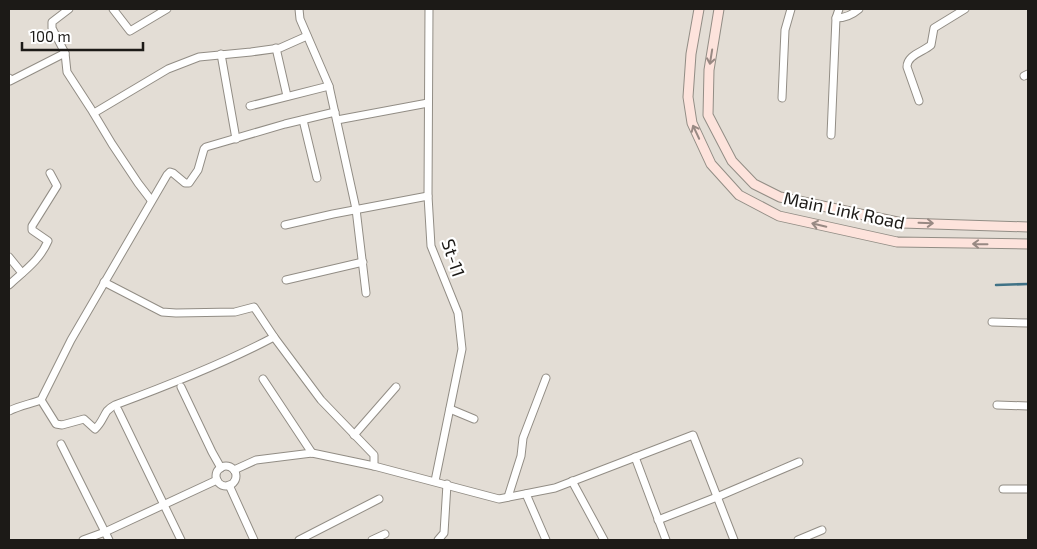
<svg xmlns="http://www.w3.org/2000/svg" width="1037" height="549" font-family="'Exo 2',sans-serif">
<rect width="100%" height="100%" fill="#e3ddd5"/>
<g fill="none" stroke-linecap="round" stroke-linejoin="round">
<!-- stream -->
<polyline stroke="#407286" stroke-width="2.5" points="996,285 1028,284"/>
<defs>
<g id="street">
<polyline points="69,9 52,22 52,28 65,53 67,72 91,109 112,144 138,183 151,200"/>
<polyline points="113,9 130,31 167,9"/>
<polyline points="299,9 300,19 329,86 356,209 366,293"/>
<polyline points="429,9 428,196 431,246 458,313 462,349 435,481"/>
<path d="M 836,18 C 846,18 852,15 859,9"/>
<polyline points="276,48 287,96"/>
<polyline points="221,54 236,139"/>
<polyline points="1024,76 1028,74"/>
<polyline points="9,78 10,81 65,53"/>
<polyline points="782,98 785,30 791,9"/>
<path d="M 919,101 L 907,67 C 907,55 923,52 931,45 L 934,28 L 965,9"/>
<polyline points="250,106 329,86"/>
<polyline points="94,113 168,69 199,57 251,52 280,48 307,36"/>
<polyline points="303,120 317,178"/>
<polyline points="337,120 428,103"/>
<polyline points="831,135 836,18 839,9"/>
<polyline points="285,225 333,214 428,196"/>
<polyline points="9,257 22,273"/>
<polyline points="286,280 363,262"/>
<polyline points="104,282 162,312 176,313 235,312 254,307 274,337 321,400 374,455 374,466"/>
<path d="M 9,285 C 24,271 40,260 48,241 L 32,230 L 32,226 L 57,186 L 50,173"/>
<polyline points="992,322 1028,323"/>
<polyline points="263,379 312,453"/>
<polyline points="181,387 212,452 221,468"/>
<path d="M 41,400 L 56,424 L 62,425 L 84,419 L 95,429 C 101,424 103,417 107,411 C 109,409 113,406 115,405 C 169,385 223,364 274,337"/>
<polyline points="997,405 1028,406"/>
<polyline points="450,409 474,419"/>
<polyline points="118,410 181,540"/>
<path d="M 9,411 C 19,406 30,404 41,400 L 71,340 L 167,175 L 170,172 L 173,173 L 185,183 L 189,183 L 198,170 L 204,149 L 206,147 L 285,124 L 335,112"/>
<polyline points="354,435 396,387"/>
<polyline points="61,444 109,540"/>
<polyline points="635,457 666,540"/>
<circle cx="226" cy="476" r="10"/>
<polyline points="234,470 256,460 312,453 374,466 499,499 555,488 693,435 734,540"/>
<polyline points="572,481 604,540"/>
<polyline points="229,485 254,540"/>
<polyline points="1003,489 1028,489"/>
<polyline points="526,494 546,540"/>
<polyline points="508,497 521,456 523,438 546,378"/>
<polyline points="658,520 717,497 799,462"/>
<polyline points="83,540 105,532 217,480"/>
<polyline points="299,540 379,499"/>
<polyline points="372,540 385,534"/>
<polyline points="438,540 444,533 447,484"/>
<polyline points="798,540 822,530"/>
</g>
<g id="secondary">
<polyline points="699,9 691,54 688,97 692,123 711,164 739,195 779,216 897,242 1028,244"/>
<polyline points="719,9 709,70 708,115 732,161 754,184 780,197 902,223 1028,227"/>
</g>
</defs>
<!-- street casing -->
<use href="#street" stroke="#928d85" stroke-width="9"/>
<!-- secondary casing -->
<use href="#secondary" stroke="#928d85" stroke-width="11"/>
<!-- street -->
<use href="#street" stroke="#fff" stroke-width="7"/>
<!-- secondary -->
<use href="#secondary" stroke="#fde3dc" stroke-width="9"/>
</g>
<!-- one-way arrows -->
<defs><path id="oneway-shaft" d="M-6 0H5M1.5-3L5.5 0L1.5 3" fill="none" stroke-width="1.6" stroke-linecap="round" stroke-linejoin="round" transform="scale(1.25)"/></defs>
<g stroke="#988983">
<use href="#oneway-shaft" transform="translate(711 57) rotate(99)"/>
<use href="#oneway-shaft" transform="translate(696 132) rotate(-115)"/>
<use href="#oneway-shaft" transform="translate(926 223) rotate(2)"/>
<use href="#oneway-shaft" transform="translate(819 225) rotate(-167)"/>
<use href="#oneway-shaft" transform="translate(980 244) rotate(-179)"/>
</g>
<g text-anchor="middle" stroke-width="4.5" stroke-linejoin="round" paint-order="stroke">
<!-- street labels -->
<g font-size="18" fill="#1c1a17" stroke="#fff">
<text transform="translate(844 211) rotate(12)" y="6">Main Link Road</text>
<text transform="translate(453 258) rotate(72)" y="6">St-11</text>
</g>
</g>
<!-- border -->
<rect width="1037" height="549" fill="none" stroke="#1c1a17" stroke-width="20"/>
<!-- scale -->
<path d="M22 42v8h121v-8" fill="none" stroke="#1c1a17" stroke-width="2.5"/>
<text x="30" y="42" font-size="15" fill="#1c1a17" stroke="#ffffff" stroke-width="4" paint-order="stroke">100 m</text>
</svg>
